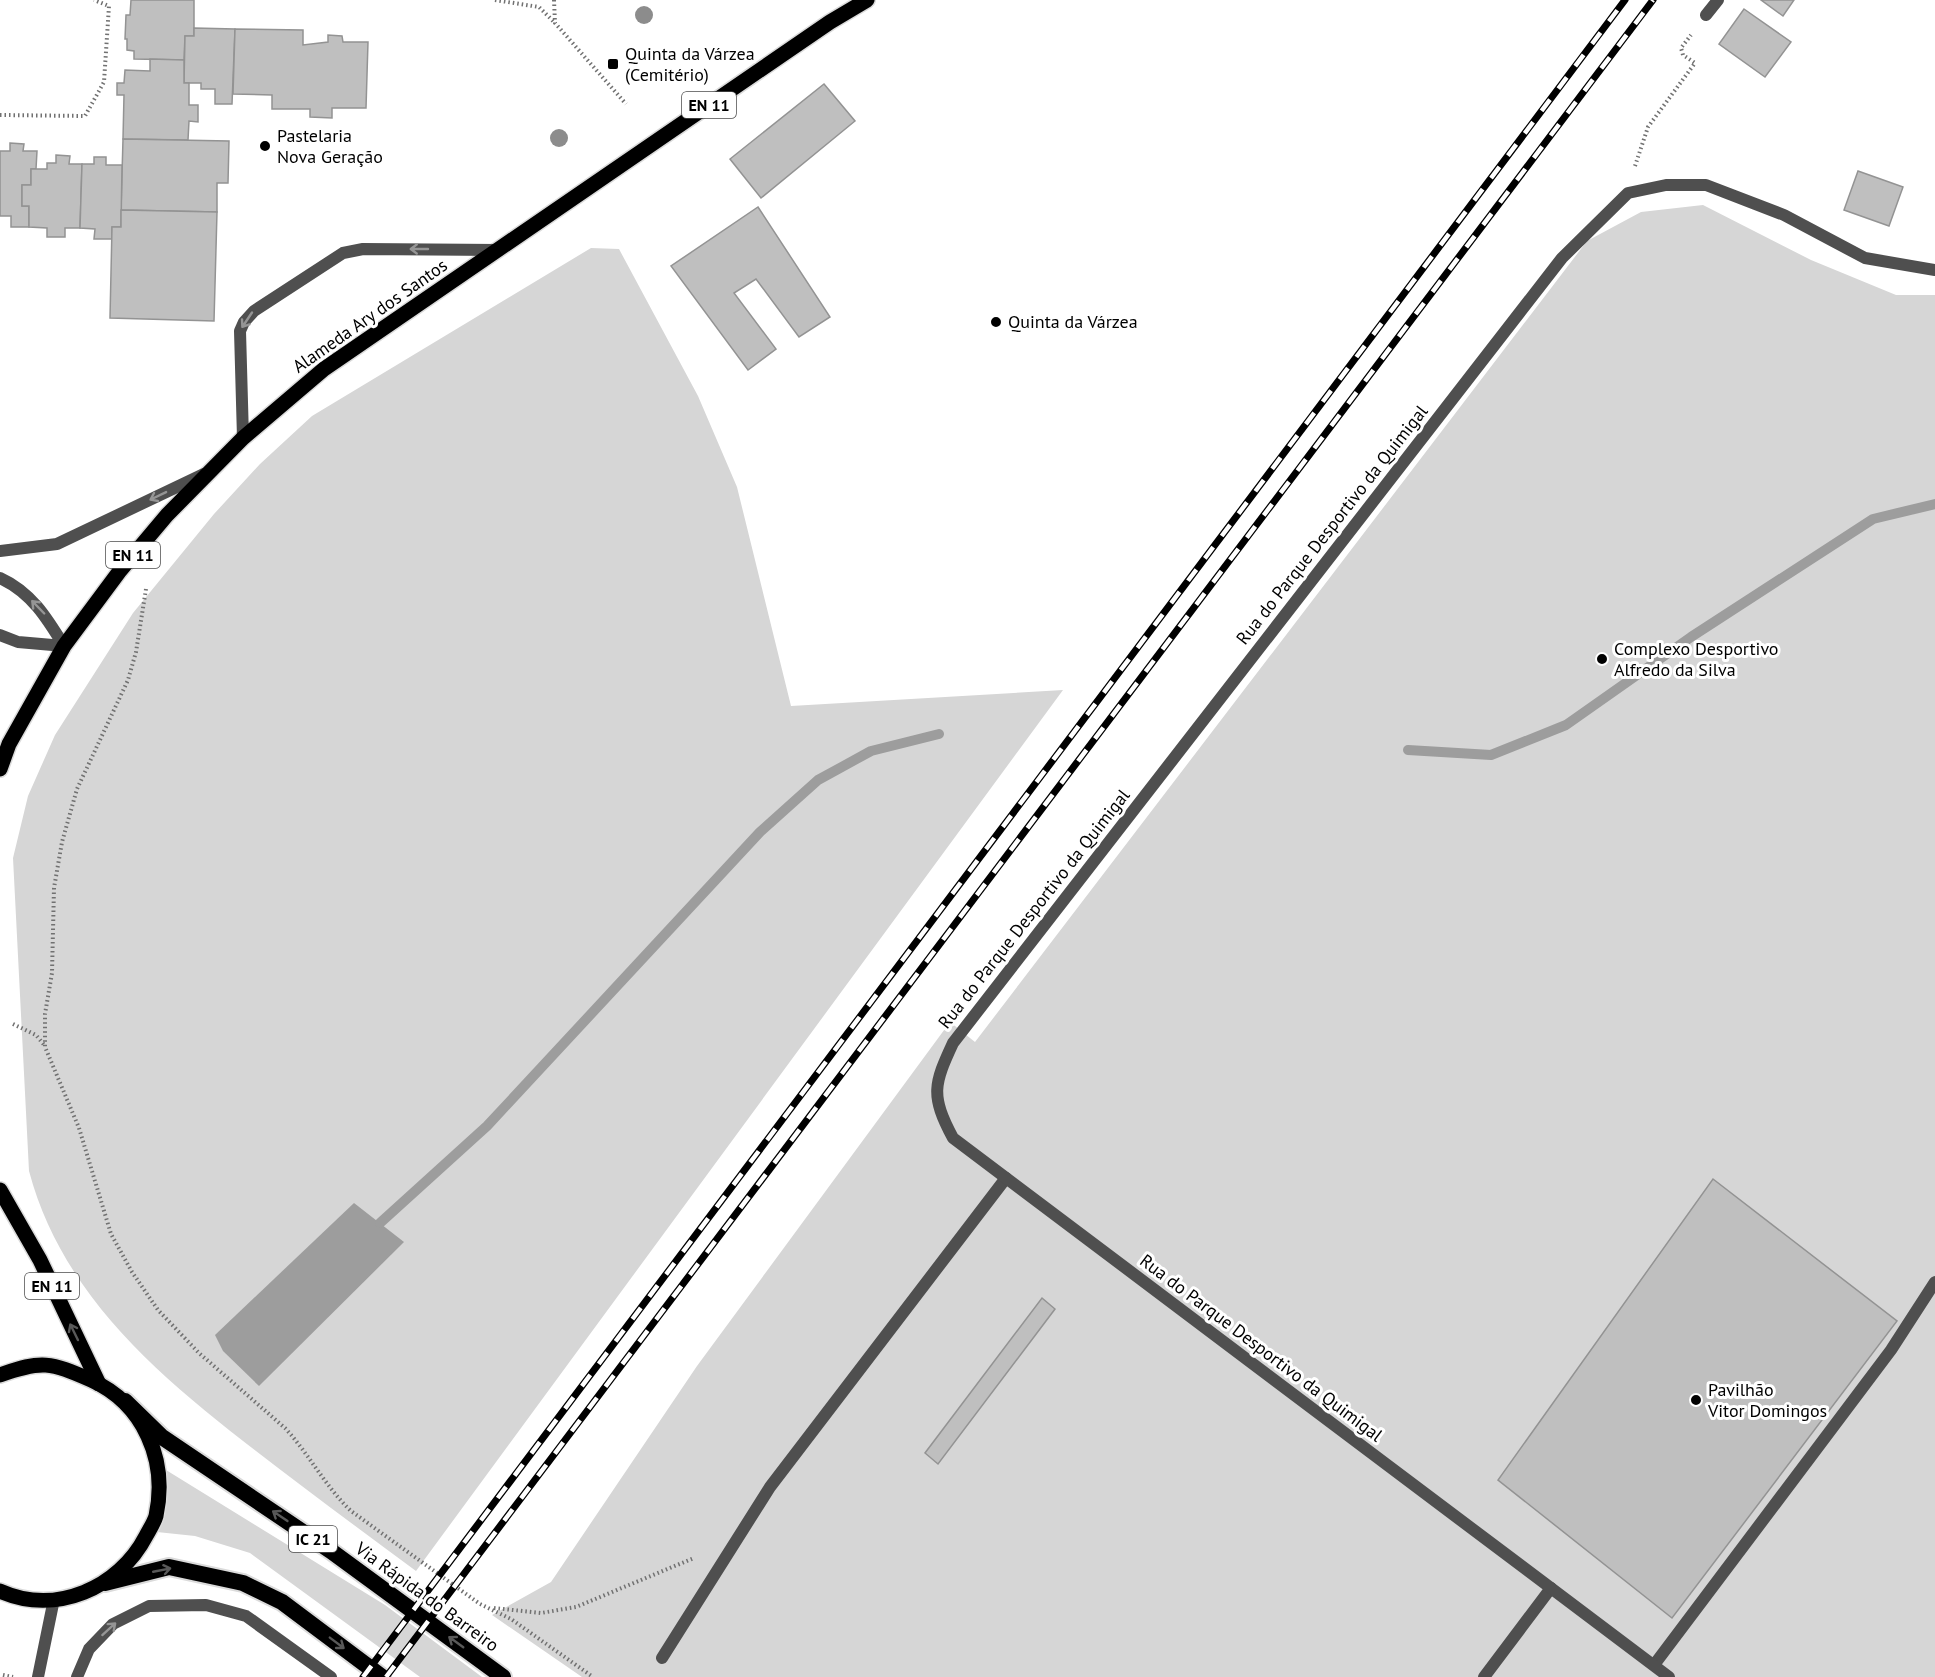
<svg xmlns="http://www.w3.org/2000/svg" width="1935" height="1677" font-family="'PT Sans',sans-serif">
<rect width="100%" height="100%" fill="#fff"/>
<!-- green -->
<g fill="#d6d6d6">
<polygon points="1703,205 1811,260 1896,295 1935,295 1935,1677 582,1677 492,1615 551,1582 697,1366 950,1022 975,1042 1587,241 1641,212"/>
<path d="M 591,248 L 619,249 L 698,396 L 737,487 L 791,706 L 1063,690 L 416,1571 C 362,1531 309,1492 256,1451 C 159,1376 62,1295 29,1171 L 13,858 L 28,796 L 55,735 L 133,613 L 214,514 L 260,464 L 312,416 Z"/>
<polygon points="166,1470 385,1605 482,1677 420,1677 250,1553 195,1536 157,1532 164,1511"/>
</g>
<!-- water -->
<polygon fill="#9d9d9d" points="354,1203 404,1242 259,1386 223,1351 215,1335"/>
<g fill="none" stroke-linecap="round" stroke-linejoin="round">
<!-- stream -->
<g stroke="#9d9d9d" stroke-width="10">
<polyline points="1408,750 1491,755 1566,725 1691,637 1873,519 1935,504"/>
<polyline points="380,1223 487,1126 760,832 818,780 871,751 939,734"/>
</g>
</g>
<!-- building -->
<g fill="#bfbfbf" stroke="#939393" stroke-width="1.5">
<polygon points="131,0 194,0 194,36 185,36 184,60 134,59 134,51 127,50 127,39 125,39 126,15 130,15"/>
<polygon points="1761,0 1794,0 1783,16"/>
<polygon points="1744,9 1791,42 1765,77 1719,44"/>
<polygon points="194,28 235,29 232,104 215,104 215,89 201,89 201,83 184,83 185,36 194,36"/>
<polygon points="235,29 303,30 303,45 328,42 328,35 342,36 343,42 368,42 366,108 332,108 332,118 310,117 310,109 272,109 272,95 233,94"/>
<polygon points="150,59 184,60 184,83 189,83 189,105 198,105 198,122 189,121 188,140 123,139 124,95 117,95 117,83 124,83 125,70 150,71"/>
<polygon points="824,84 855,121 761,198 730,159"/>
<polygon points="123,139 229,141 228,183 217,183 217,212 121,210"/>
<polygon points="10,143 24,144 23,151 37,151 36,169 31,169 31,185 22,185 22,206 29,206 29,227 11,227 11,216 0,216 0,151 10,151"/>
<polygon points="56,155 70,156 69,164 82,164 80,228 65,228 65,237 47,237 47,228 29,227 29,206 22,206 22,185 31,185 31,169 47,169 47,163 56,163"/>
<polygon points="94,157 106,157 106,165 122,165 121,227 112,227 112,239 94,239 95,229 80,228 82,164 94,164"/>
<polygon points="1858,171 1903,187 1889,226 1844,210"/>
<polygon points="758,207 830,317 799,337 756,279 734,293 776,349 748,370 671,266"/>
<polygon points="121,210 217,212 214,321 110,318 112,227 121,227"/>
<polygon points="1713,1179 1897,1321 1672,1618 1498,1480"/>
<polygon points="1042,1298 1055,1309 938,1464 925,1453"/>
</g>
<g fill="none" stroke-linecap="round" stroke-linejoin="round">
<defs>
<g id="primary">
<polyline points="0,769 9,744 64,646 119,572 167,515 243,438 324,369 830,22 867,0"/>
<polyline points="0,1190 40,1260 99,1384"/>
<path d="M 0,1375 C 42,1360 50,1362 91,1380 C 144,1404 168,1460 156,1516 C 154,1523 149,1530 146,1536 C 119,1588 56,1616 0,1591"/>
</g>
<g id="trunk">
<polyline points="125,1401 162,1437 331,1551 503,1677"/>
<polyline points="105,1583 169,1567 243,1583 282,1602 382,1677"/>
</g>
</defs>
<!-- primary casing -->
<use href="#primary" stroke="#dbdbdb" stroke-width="18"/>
<!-- trunk casing -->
<use href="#trunk" stroke="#dbdbdb" stroke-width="20"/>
<!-- path -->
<g stroke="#717171" stroke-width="4" stroke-dasharray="1.5 3" stroke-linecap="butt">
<polyline points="495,0 539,7 555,23"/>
<polyline points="554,0 555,23 626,104"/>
<polyline points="0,115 85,116 104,82 109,6 94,0"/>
<polyline points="1635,166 1648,127 1695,63 1683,55 1681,48 1691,35"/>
<path d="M 146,589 L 136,652 L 128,680 L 77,789 L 62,842 L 54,888 L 52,973 L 45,1014 L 45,1047 L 79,1128 L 111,1234 L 132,1272 L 158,1310 L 199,1353 L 285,1428 C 309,1454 325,1486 351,1511 L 480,1604 L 511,1619 L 593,1677"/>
<polyline points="13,1024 36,1035 45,1046"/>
<polyline points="494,1608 541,1613 576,1607 694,1558"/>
<polyline points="3,1675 13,1677"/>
</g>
<!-- service -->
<g stroke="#4f4f4f" stroke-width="12">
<polyline points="243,438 240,331 244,322 254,311 343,253 363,249 499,250"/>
<polyline points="1654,1665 1891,1350 1935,1282"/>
</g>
<!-- minor -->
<g stroke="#4f4f4f" stroke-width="12">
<polyline points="1706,15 1718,0"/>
<polyline points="0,551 57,544 204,474"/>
<path d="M 0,578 C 31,592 47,618 64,646"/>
<polyline points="0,635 18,642 64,646"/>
<polyline points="662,1658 770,1487 1006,1178"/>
<polyline points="1484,1677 1551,1588"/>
<path d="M 1669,1677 L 953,1138 C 930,1095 934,1084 953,1043 L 1562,258 L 1628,193 L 1666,185 L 1706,185 L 1784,215 L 1865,258 L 1935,270"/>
</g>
<!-- tertiary -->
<g stroke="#4f4f4f" stroke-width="12">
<polyline points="38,1677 54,1599"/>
<polyline points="77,1677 89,1649 113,1624 149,1606 206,1605 246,1616 331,1677"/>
</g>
<!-- primary -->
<use href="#primary" stroke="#000" stroke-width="15"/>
<!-- trunk -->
<use href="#trunk" stroke="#000" stroke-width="16"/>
<defs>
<g id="rail">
<polyline points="363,1677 1625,0"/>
<polyline points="386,1677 1653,0"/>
</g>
</defs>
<!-- rail casing -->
<use href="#rail" stroke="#000" stroke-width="7"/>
<!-- rail -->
<use href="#rail" stroke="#fff" stroke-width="4.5" stroke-dasharray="14" stroke-linecap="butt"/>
</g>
<!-- trees -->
<g fill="#8c8c8c">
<circle cx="644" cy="15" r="9"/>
<circle cx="559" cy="138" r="9"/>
</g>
<!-- one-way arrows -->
<defs><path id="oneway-shaft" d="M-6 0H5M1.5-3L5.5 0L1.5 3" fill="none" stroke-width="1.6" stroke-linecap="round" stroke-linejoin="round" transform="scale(1.5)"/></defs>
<g stroke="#959595">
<use href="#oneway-shaft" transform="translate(419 249) rotate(-180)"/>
<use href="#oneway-shaft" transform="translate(247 320) rotate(124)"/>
<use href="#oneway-shaft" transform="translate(158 496) rotate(154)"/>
<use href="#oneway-shaft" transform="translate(38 607) rotate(-134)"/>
<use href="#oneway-shaft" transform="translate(109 1629) rotate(-42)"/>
</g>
<g stroke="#595959">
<use href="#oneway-shaft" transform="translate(74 1332) rotate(-116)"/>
<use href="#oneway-shaft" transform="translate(280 1516) rotate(-146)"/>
<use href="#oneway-shaft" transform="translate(162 1570) rotate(-11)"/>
<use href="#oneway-shaft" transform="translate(456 1642) rotate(-144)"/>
<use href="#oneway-shaft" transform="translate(337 1643) rotate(37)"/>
</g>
<!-- markers -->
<g fill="#000" stroke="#fff" stroke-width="2">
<rect x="607" y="58" width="12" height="12" rx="3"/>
<circle cx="265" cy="146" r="6"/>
<circle cx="996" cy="322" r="6"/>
<circle cx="1602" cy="659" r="6"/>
<circle cx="1696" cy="1400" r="6"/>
</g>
<g text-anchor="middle" stroke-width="6" stroke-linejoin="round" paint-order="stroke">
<!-- shield labels -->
<g fill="#fff" stroke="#4c4c4c" stroke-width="1.5">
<rect x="682" y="92" width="54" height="26" rx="4.5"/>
<rect x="106" y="542" width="54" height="26" rx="4.5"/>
<rect x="25" y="1273" width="54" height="26" rx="4.5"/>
<rect x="289" y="1526" width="48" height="26" rx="4.5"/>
</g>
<g font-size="16" font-weight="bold" fill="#000">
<text x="709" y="111">EN 11</text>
<text x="133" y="561">EN 11</text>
<text x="52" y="1292">EN 11</text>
<text x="313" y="1545">IC 21</text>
</g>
<!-- poi labels -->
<g font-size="18" fill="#000" stroke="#fff" text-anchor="start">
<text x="625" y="60">Quinta da Várzea<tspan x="625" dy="21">(Cemitério)</tspan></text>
<text x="277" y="142">Pastelaria<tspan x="277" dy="21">Nova Geração</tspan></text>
<text x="1008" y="328">Quinta da Várzea</text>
<text x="1614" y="655">Complexo Desportivo<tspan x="1614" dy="21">Alfredo da Silva</tspan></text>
<text x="1708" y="1396">Pavilhão<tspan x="1708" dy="21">Vitor Domingos</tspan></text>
</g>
<!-- street labels -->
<g font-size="18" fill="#000" stroke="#fff">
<text transform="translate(370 316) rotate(-35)" y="6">Alameda Ary dos Santos</text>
<text transform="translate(1332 525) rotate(-52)" y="6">Rua do Parque Desportivo da Quimigal</text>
<text transform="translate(1034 909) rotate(-52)" y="6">Rua do Parque Desportivo da Quimigal</text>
<text transform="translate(1261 1348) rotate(37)" y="6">Rua do Parque Desportivo da Quimigal</text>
<text transform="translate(427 1597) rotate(36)" y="6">Via Rápida do Barreiro</text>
</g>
</g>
</svg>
